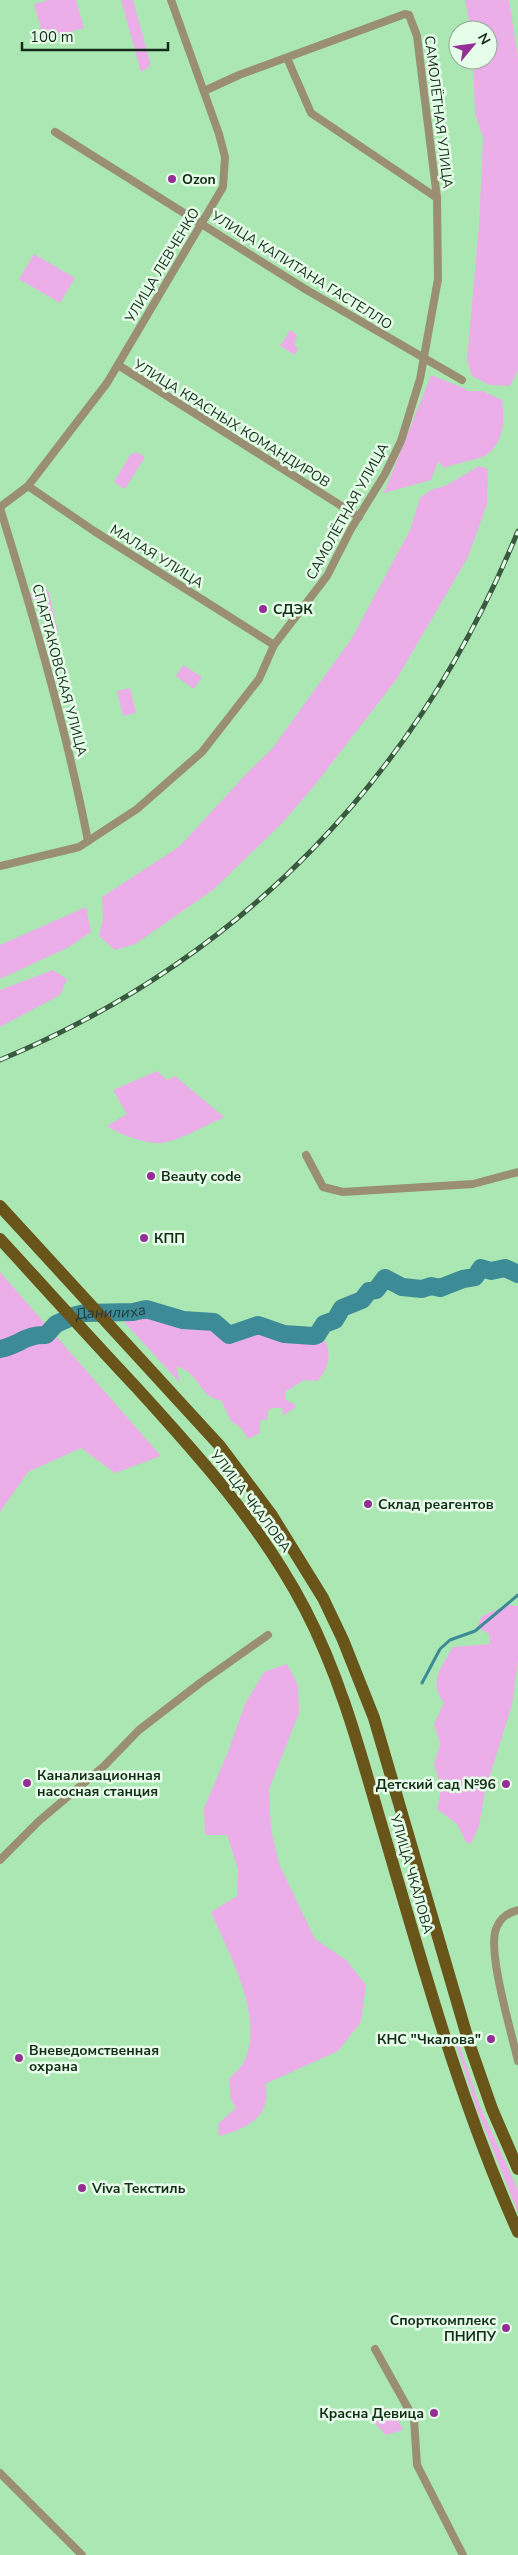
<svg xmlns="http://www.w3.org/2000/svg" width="518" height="2555" font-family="'Nunito Sans',sans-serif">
<rect width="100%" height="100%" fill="#abe7b3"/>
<!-- green -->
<g fill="#ecaee9">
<polygon points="49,0 76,0 84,28 44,39 34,4"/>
<polygon points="121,0 133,0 150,62 149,67 141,72"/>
<polygon points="465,0 509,0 518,58 518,370 510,386 490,385 472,376 467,360 479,225 483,138 475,113 473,60 488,60 488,30 471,30"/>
<polygon points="34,254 75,278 60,303 19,279"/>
<polygon points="290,330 297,335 295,345 298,349 295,355 280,346"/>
<path d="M 431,375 L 466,389 L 466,391 L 482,391 L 502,400 C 505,420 504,444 485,456 C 478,459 454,464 444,468 L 438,461 L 431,480 L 384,493 Z"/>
<polygon points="136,452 145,457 125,489 114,482 130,455"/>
<polygon points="479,466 488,469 487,504 468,557 396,680 314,786 283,822 213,890 135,944 115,950 99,936 103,918 102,897 179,847 249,771 272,749 352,638 410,530 420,498 431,490 447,485"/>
<path d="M 48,590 L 58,631 C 50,634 47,634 40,627 L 47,621 L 42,601 L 31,599 L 30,593 Z"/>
<polygon points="183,665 202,677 194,689 176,676"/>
<polygon points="130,688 136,713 123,716 117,691"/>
<polygon points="86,907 91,932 69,947 0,979 0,945"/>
<polygon points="53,970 67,979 60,995 0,1027 0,990"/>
<path d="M 157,1071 L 167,1080 L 175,1076 L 224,1117 C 209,1124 175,1143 159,1143 C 143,1143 121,1135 107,1126 L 127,1114 L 113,1090 Z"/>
<polygon points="0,1272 161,1456 115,1473 81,1448 28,1472 0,1512"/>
<path d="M 146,1311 L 185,1323 L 213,1325 L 226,1338 L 260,1328 L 284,1337 L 301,1338 L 309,1342 L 316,1339 L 325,1341 C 333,1353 327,1372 317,1381 L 304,1380 L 285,1392 L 286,1400 L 296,1405 L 295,1408 L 283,1415 L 282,1408 L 271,1408 L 268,1411 L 267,1420 L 263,1419 L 260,1421 L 260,1433 L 248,1439 L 241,1428 L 231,1421 L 221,1400 C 199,1399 199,1370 176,1367 L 180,1383 L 117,1314 L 134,1314 Z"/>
<path d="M 508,1605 L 518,1606 L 518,1660 L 512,1705 L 485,1791 L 479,1826 L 471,1844 L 466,1842 L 457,1824 L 437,1809 L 441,1788 L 434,1764 L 440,1744 L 434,1724 L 444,1703 C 428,1681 441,1668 453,1647 L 490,1644 L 489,1634 L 477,1627 L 482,1616 Z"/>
<path d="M 287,1664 L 298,1685 L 299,1713 L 269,1789 L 271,1829 L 279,1864 L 315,1939 L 346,1960 L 366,1985 L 361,2022 L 338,2051 L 265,2084 C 273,2116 245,2130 219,2136 L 218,2124 L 236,2108 L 231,2100 L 229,2079 C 233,2074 239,2070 242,2065 C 268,2022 228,1952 211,1912 L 237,1896 L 238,1869 L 227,1835 L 205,1835 L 204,1808 L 228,1752 L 245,1704 L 264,1672 Z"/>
<polygon points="459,2043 480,2106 518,2190 518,2213 476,2107 456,2044"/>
<polygon points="381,2405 396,2415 403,2430 386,2435 374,2422 371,2413"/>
</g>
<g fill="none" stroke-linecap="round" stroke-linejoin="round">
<!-- stream -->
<polyline stroke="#3c8b96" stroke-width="3" points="422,1683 440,1649 450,1640 475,1631 518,1595"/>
<!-- river -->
<path stroke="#3c8b96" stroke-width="18" id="s1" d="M 0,1349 C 20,1345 26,1334 46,1335 L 56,1324 L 76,1315 L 85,1313 L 133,1312 L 146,1309 L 183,1320 L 214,1322 L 229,1335 L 258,1325 L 284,1334 L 314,1336 L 317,1335 L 324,1324 L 335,1320 L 342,1308 L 362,1300 L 369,1291 L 376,1290 L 385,1278 L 402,1287 L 422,1289 L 431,1286 L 440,1288 L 463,1279 L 475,1277 L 481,1268 L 491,1271 L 505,1268 L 518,1274"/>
<!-- street -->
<g stroke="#9b8f73" stroke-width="8">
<polyline points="287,58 311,113 437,198"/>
<polyline points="55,132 305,289 462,380"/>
<polyline points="118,365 359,517"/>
<polyline points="28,486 94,531 274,645"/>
<polyline points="0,507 28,486 107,383 223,187 225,157 219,134 171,0"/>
<path d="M 0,508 C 34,618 66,728 88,841"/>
<polyline points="0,866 79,847 137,809 202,752 259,679 274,645 327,576 351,529 385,474 401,441 420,379 438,279 437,198 417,36 409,15 405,14 239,75 204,91"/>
<polyline points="306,1155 323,1187 343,1192 473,1184 518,1172"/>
<polyline points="0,1860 39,1821 104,1766 139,1730 200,1683 268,1635"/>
<path d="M 518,1910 C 507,1913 500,1918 496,1929 C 487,1952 512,2034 518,2061"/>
<polyline points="375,2349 414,2419 417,2465 463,2555"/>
<polyline points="0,2473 82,2555"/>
</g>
<!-- primary -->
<g stroke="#695419" stroke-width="12">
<polyline points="0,1206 220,1446 271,1514 323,1598 343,1640 374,1718 469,2043 492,2109 518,2169"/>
<path d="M 0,1239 C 45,1288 90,1338 136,1387 C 199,1456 261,1525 305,1609 C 344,1684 364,1767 388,1847 C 426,1977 462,2107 518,2232"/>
</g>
<defs>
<path id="rail" d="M 0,1060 C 244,958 418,775 518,531"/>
</defs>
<!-- rail casing -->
<use href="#rail" stroke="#395a3e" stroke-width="5"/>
<!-- rail -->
<use href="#rail" stroke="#e6fee9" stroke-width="3" stroke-dasharray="9" stroke-linecap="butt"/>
</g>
<!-- markers -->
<g fill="#952f95" stroke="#e6fee9" stroke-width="2">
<circle cx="172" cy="179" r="5"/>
<circle cx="263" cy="609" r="5"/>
<circle cx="151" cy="1176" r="5"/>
<circle cx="144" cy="1238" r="5"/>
<circle cx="368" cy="1504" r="5"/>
<circle cx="27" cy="1783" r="5"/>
<circle cx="506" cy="1784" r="5"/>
<circle cx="491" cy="2039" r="5"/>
<circle cx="19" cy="2058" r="5"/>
<circle cx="82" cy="2188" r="5"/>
<circle cx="506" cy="2328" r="5"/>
<circle cx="434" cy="2413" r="5"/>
</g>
<g text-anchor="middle" stroke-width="5" stroke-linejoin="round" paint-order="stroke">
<!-- street labels -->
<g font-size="14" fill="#142c18" stroke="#e6fee9">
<text transform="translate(439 112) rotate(83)" y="5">САМОЛЁТНАЯ УЛИЦА</text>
<text transform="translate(162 265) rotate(-59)" y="5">УЛИЦА ЛЕВЧЕНКО</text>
<text transform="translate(302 270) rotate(32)" y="5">УЛИЦА КАПИТАНА ГАСТЕЛЛО</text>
<text transform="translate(232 423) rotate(32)" y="5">УЛИЦА КРАСНЫХ КОМАНДИРОВ</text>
<text transform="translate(347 511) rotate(-61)" y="5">САМОЛЁТНАЯ УЛИЦА</text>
<text transform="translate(157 556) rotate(32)" y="5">МАЛАЯ УЛИЦА</text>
<text transform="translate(60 670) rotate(75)" y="5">СПАРТАКОВСКАЯ УЛИЦА</text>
<text transform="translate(251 1501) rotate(53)" y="5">УЛИЦА ЧКАЛОВА</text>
<text transform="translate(412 1874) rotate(74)" y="5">УЛИЦА ЧКАЛОВА</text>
</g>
<!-- poi labels -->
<g font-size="14" font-weight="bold" fill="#142c18" stroke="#e6fee9" text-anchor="start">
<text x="182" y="184">Ozon</text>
<text x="273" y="614">СДЭК</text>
<text x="161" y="1181">Beauty code</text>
<text x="154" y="1243">КПП</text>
<text x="378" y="1509">Склад реагентов</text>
<text x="37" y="1780">Канализационная<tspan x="37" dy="16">насосная станция</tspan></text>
<text x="496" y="1789" text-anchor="end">Детский сад №96</text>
<text x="481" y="2044" text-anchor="end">КНС "Чкалова"</text>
<text x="29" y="2055">Вневедомственная<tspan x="29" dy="16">охрана</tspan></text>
<text x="92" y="2193">Viva Текстиль</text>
<text x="496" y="2325" text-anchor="end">Спорткомплекс<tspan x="496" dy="16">ПНИПУ</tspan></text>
<text x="424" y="2418" text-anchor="end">Красна Девица</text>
</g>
<!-- water labels -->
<g font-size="15" font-style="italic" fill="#213a3e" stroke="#e6fee9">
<text dy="5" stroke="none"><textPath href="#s1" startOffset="120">Данилиха</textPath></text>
</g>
</g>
<!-- north arrow -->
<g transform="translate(473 45) rotate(61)"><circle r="24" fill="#e6fee9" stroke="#92aa95"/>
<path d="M0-4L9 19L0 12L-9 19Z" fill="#952f95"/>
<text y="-8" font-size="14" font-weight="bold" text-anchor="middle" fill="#142c18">N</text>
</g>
<!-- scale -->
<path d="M22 42v8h146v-8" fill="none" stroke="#142c18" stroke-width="2.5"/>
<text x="30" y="42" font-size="15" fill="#142c18" stroke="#e6fee9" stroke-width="4" paint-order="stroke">100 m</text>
</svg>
